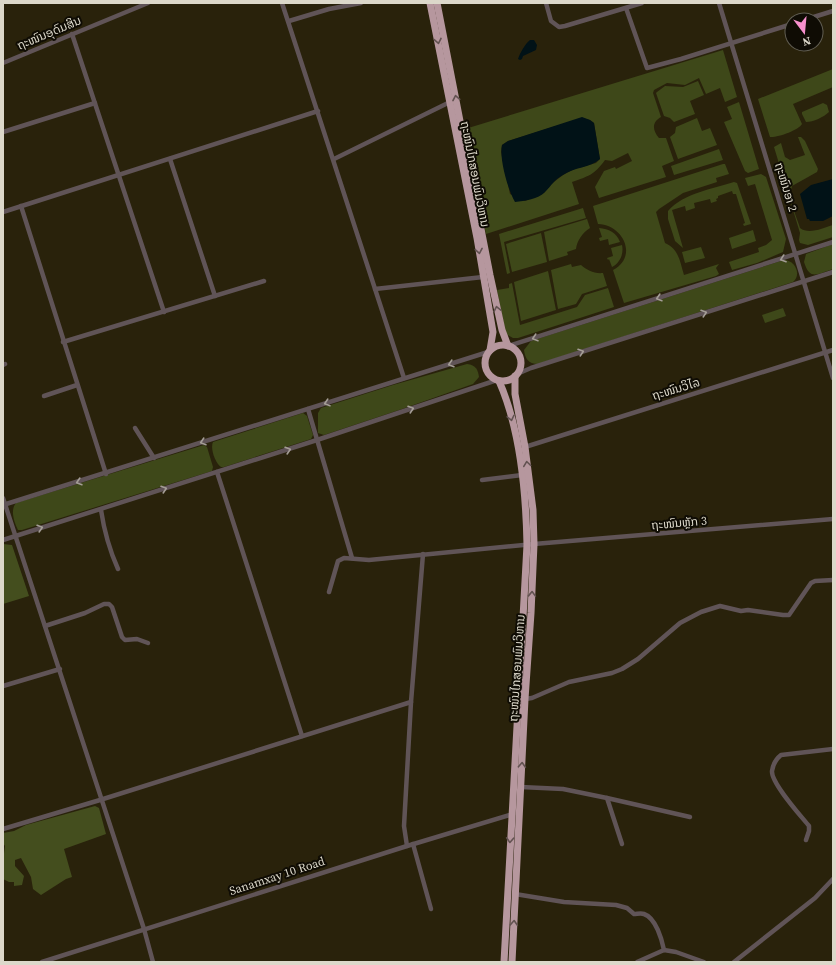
<svg xmlns="http://www.w3.org/2000/svg" width="836" height="965" font-family="'Source Serif 4','Noto Sans Lao',serif">
<rect width="100%" height="100%" fill="#29220b"/>
<!-- green -->
<g fill="#3e4819" fill-rule="evenodd">
<path d="M 723,50 L 737,97 L 725,102 L 720,88 L 706,94 L 699,78 L 685,85 L 667,83 L 654,90 L 653,93 L 661,117 C 652,122 652,130 659,138 L 666,138 L 674,161 L 662,166 L 666,177 L 599,198 L 595,187 L 604,171 L 615,167 L 616,169 L 632,161 L 628,153 L 612,161 L 605,160 C 594,175 589,176 572,182 L 579,204 L 486,234 L 465,129 ZM 582,118 L 590,120 L 594,123 L 600,159 L 596,163 L 574,169 L 563,175 L 550,185 L 544,193 L 525,201 L 510,194 L 501,152 L 502,145 L 508,141 Z"/>
<path d="M 833,69 L 833,87 L 793,104 L 802,124 C 799,130 777,138 770,137 L 758,99 Z"/>
<polygon points="698,81 704,95 690,101 695,114 674,122 670,118 664,116 656,93 657,92 665,86 683,87"/>
<polygon points="739,102 759,169 748,173 745,171 724,122 732,119 727,107"/>
<path d="M 823,103 L 827,105 L 829,112 C 824,117 813,122 806,122 L 802,114 L 802,112 Z"/>
<polygon points="697,118 702,131 710,128 717,145 678,159 670,137 675,133 676,127"/>
<path d="M 798,137 L 801,137 L 805,141 L 818,169 L 817,172 L 792,186 C 788,200 796,215 800,228 C 809,235 823,228 833,225 L 833,237 L 808,245 L 800,243 L 799,240 L 800,233 L 774,147 L 781,143 L 785,157 L 790,160 L 805,155 Z"/>
<polygon points="719,149 723,160 674,175 671,166"/>
<path d="M 723,164 L 725,164 L 729,174 L 716,178 L 717,182 L 714,183 L 683,193 L 659,209 L 656,212 L 665,243 C 679,249 680,262 684,275 L 719,264 L 716,268 L 719,274 L 716,276 L 624,303 L 613,270 C 638,257 624,225 598,224 L 593,206 Z"/>
<polygon points="761,174 766,177 786,239 783,252 757,263 732,270 729,262 759,252 758,248 766,245 772,240 755,184 748,186 745,178"/>
<path d="M 734,182 L 737,183 L 751,224 L 744,226 L 743,224 L 745,223 L 736,194 L 733,194 L 732,191 L 718,196 L 718,198 L 716,199 L 717,201 L 711,203 L 710,199 L 694,203 L 695,208 L 686,211 L 685,206 L 672,210 L 683,248 L 675,241 L 668,219 L 668,211 C 684,193 712,189 734,182 Z"/>
<polygon points="583,208 586,218 504,242 510,273 507,274 499,234"/>
<path d="M 587,219 L 590,228 C 582,233 577,241 576,249 L 567,252 L 568,255 L 549,261 L 544,232 Z"/>
<path d="M 599,228 C 609,229 616,232 620,242 L 609,245 L 608,239 L 600,241 L 599,238 L 602,237 Z"/>
<polygon points="753,230 756,241 732,249 729,238"/>
<polygon points="541,233 547,262 512,272 506,244"/>
<path d="M 833,244 L 833,269 C 817,274 810,281 804,262 L 806,254 Z"/>
<path d="M 622,245 C 624,254 620,263 612,267 L 609,259 L 608,260 L 607,258 L 613,256 L 611,248 Z"/>
<polygon points="701,247 705,258 685,263 682,252"/>
<path d="M 784,260 C 795,260 802,275 793,282 L 538,364 C 528,364 525,358 524,350 L 531,341 Z"/>
<path d="M 571,264 L 572,267 L 581,265 C 587,270 594,274 603,273 L 607,286 L 582,294 L 576,304 L 558,309 L 551,270 Z"/>
<polygon points="548,271 556,310 521,321 514,282"/>
<polygon points="512,283 520,325 577,307 585,295 608,288 614,307 518,338 513,338 506,334 497,290 509,288 509,284"/>
<polygon points="783,308 786,316 765,323 762,315"/>
<path d="M 467,364 C 476,365 478,370 479,377 L 473,384 L 402,409 L 324,435 L 318,433 L 318,413 L 321,408 L 393,385 Z"/>
<path d="M 303,413 L 307,416 L 313,435 L 311,439 L 224,467 L 221,467 C 215,463 210,448 213,442 Z"/>
<path d="M 204,445 L 207,447 L 213,467 L 212,471 L 22,530 L 18,530 C 14,522 10,510 16,503 Z"/>
</g>
<!-- forest -->
<g fill="#444e1e">
<polygon points="3,544 12,545 29,596 3,604"/>
<polygon points="95,806 99,808 106,834 64,849 72,877 66,879 41,895 33,889 31,877 21,858 15,860 15,866 24,876 22,885 14,886 14,882 9,882 3,879 3,861 5,846 3,843 3,833 14,831 26,825"/>
</g>
<!-- water -->
<g fill="#011217">
<path d="M 530,40 L 534,40 L 537,45 L 536,50 L 523,56 L 522,59 L 520,60 L 518,59 C 520,53 525,44 530,40 Z"/>
<path d="M 582,117 L 590,120 L 594,123 L 600,159 C 590,168 574,167 563,175 C 555,179 551,186 545,192 C 538,199 525,201 515,202 C 508,190 499,159 502,145 L 508,141 Z"/>
<polygon points="833,179 833,216 823,221 810,221 809,219 807,219 800,194 811,185"/>
</g>
<g fill="none" stroke-linecap="round" stroke-linejoin="round">
<!-- minor -->
<g stroke="#605457" stroke-width="4.5">
<polyline points="282,3 404,378"/>
<polyline points="546,3 551,21 559,27 565,26 642,3"/>
<polyline points="719,3 833,378"/>
<polyline points="626,8 647,68 681,59 792,24"/>
<polyline points="804,20 833,11"/>
<polyline points="289,21 329,9 361,3"/>
<polyline points="72,34 164,312"/>
<polyline points="3,63 148,3"/>
<polyline points="3,132 95,103"/>
<polyline points="170,159 215,296"/>
<polyline points="334,159 450,102"/>
<polyline points="21,206 106,474"/>
<polyline points="3,212 318,111"/>
<polyline points="375,289 483,277"/>
<polyline points="63,342 264,281"/>
<polyline points="508,346 833,242"/>
<polyline points="3,365 5,364"/>
<polyline points="517,374 531,368 833,272"/>
<polyline points="44,396 77,385"/>
<polyline points="308,409 352,558"/>
<polyline points="135,428 154,458"/>
<polyline points="525,447 833,350"/>
<polyline points="217,472 302,736"/>
<polyline points="482,480 522,475"/>
<polyline points="3,498 144,929 153,962"/>
<polyline points="3,505 488,352"/>
<path d="M 101,510 C 104,530 109,549 118,569"/>
<polyline points="3,540 317,440 497,380"/>
<polyline points="329,592 338,561 344,558 369,560 534,544 833,519"/>
<polyline points="45,626 85,613 104,604 109,604 112,607 122,637 125,640 137,639 148,643"/>
<polyline points="3,686 60,669"/>
<polyline points="525,699 532,698 569,682 612,673 622,669 638,659 680,623 701,612 720,606 741,611 748,610 783,615 789,615 811,583 815,581 833,580"/>
<polyline points="521,787 563,789 607,798 690,817"/>
<polyline points="607,798 622,844"/>
<polyline points="3,829 100,800 411,702"/>
<path d="M 806,840 L 809,831 L 809,826 C 801,816 771,783 772,771 C 773,764 776,759 781,755 L 833,749"/>
<polyline points="413,844 431,909"/>
<polyline points="407,846 404,826 411,702 423,554"/>
<path d="M 515,894 L 564,902 L 616,905 L 627,908 L 634,914 C 637,914 641,913 644,914 C 656,918 662,940 664,950"/>
<polyline points="42,962 407,846 513,814"/>
<polyline points="637,962 664,950 676,952 704,962"/>
<polyline points="734,962 815,898 833,879"/>
</g>
<!-- highway -->
<g stroke="#b6979e" stroke-width="7">
<polyline points="430,3 477,238 493,332 490,350"/>
<polyline points="437,3 490,275 502,330 508,346"/>
<circle cx="503" cy="363" r="18"/>
<path d="M 499,381 C 520,428 526,493 527,545 L 504,962"/>
<polyline points="512,962 525,699 531,613 534,544 533,510 525,447 515,394 515,376"/>
</g>
</g>
<!-- one-way arrows -->
<defs><path id="oneway-chevron" d="M-2-3.5L2.5 0L-2 3.5" fill="none" stroke-width="1.6" stroke-linecap="round" stroke-linejoin="round"/></defs>
<g stroke="#625251">
<use href="#oneway-chevron" transform="translate(438 41) rotate(79)"/>
<use href="#oneway-chevron" transform="translate(456 98) rotate(-101)"/>
<use href="#oneway-chevron" transform="translate(479 251) rotate(80)"/>
<use href="#oneway-chevron" transform="translate(497 309) rotate(-102)"/>
<use href="#oneway-chevron" transform="translate(511 418) rotate(77)"/>
<use href="#oneway-chevron" transform="translate(527 464) rotate(-98)"/>
<use href="#oneway-chevron" transform="translate(532 594) rotate(-88)"/>
<use href="#oneway-chevron" transform="translate(522 765) rotate(-87)"/>
<use href="#oneway-chevron" transform="translate(510 840) rotate(93)"/>
<use href="#oneway-chevron" transform="translate(514 923) rotate(-87)"/>
</g>
<g stroke="#a49d96">
<use href="#oneway-chevron" transform="translate(783 259) rotate(161)"/>
<use href="#oneway-chevron" transform="translate(659 298) rotate(163)"/>
<use href="#oneway-chevron" transform="translate(704 313) rotate(-18)"/>
<use href="#oneway-chevron" transform="translate(535 338) rotate(162)"/>
<use href="#oneway-chevron" transform="translate(581 352) rotate(-18)"/>
<use href="#oneway-chevron" transform="translate(451 364) rotate(163)"/>
<use href="#oneway-chevron" transform="translate(327 403) rotate(162)"/>
<use href="#oneway-chevron" transform="translate(411 409) rotate(-18)"/>
<use href="#oneway-chevron" transform="translate(203 442) rotate(162)"/>
<use href="#oneway-chevron" transform="translate(288 450) rotate(-17)"/>
<use href="#oneway-chevron" transform="translate(79 482) rotate(163)"/>
<use href="#oneway-chevron" transform="translate(164 489) rotate(-18)"/>
<use href="#oneway-chevron" transform="translate(40 528) rotate(-17)"/>
</g>
<g text-anchor="middle" stroke-width="4" stroke-linejoin="round" paint-order="stroke">
<!-- street labels -->
<g font-size="12" fill="#dcd8ca" stroke="#0f0c04">
<text transform="translate(49 33) rotate(-23)" y="4">ຖະໜົນອຸດົມສິນ</text>
<text transform="translate(475 174) rotate(79)" y="4">ຖະໜົນໄກສອນພົມວິຫານ</text>
<text transform="translate(786 187) rotate(73)" y="4">ຖະໜົນອາ 2</text>
<text transform="translate(676 389) rotate(-17)" y="4">ຖະໜົນວິໄລ</text>
<text transform="translate(679 523) rotate(-5)" y="4">ຖະໜົນຫຼັກ 3</text>
<text transform="translate(517 668) rotate(-86)" y="4">ຖະໜົນໄກສອນພົມວິຫານ</text>
<text transform="translate(277 876) rotate(-18)" y="4">Sanamxay 10 Road</text>
</g>
</g>
<!-- border -->
<rect width="836" height="965" fill="none" stroke="#dcd8ca" stroke-width="8"/>
<!-- north arrow -->
<g transform="translate(804 32) rotate(164)"><circle r="19" fill="#0f0c04" stroke="#615e53"/>
<path d="M0-3L7 15L0 10L-7 15Z" fill="#f790cd"/>
<text y="-6" font-size="11" font-weight="bold" text-anchor="middle" fill="#dcd8ca">N</text>
</g>
</svg>
